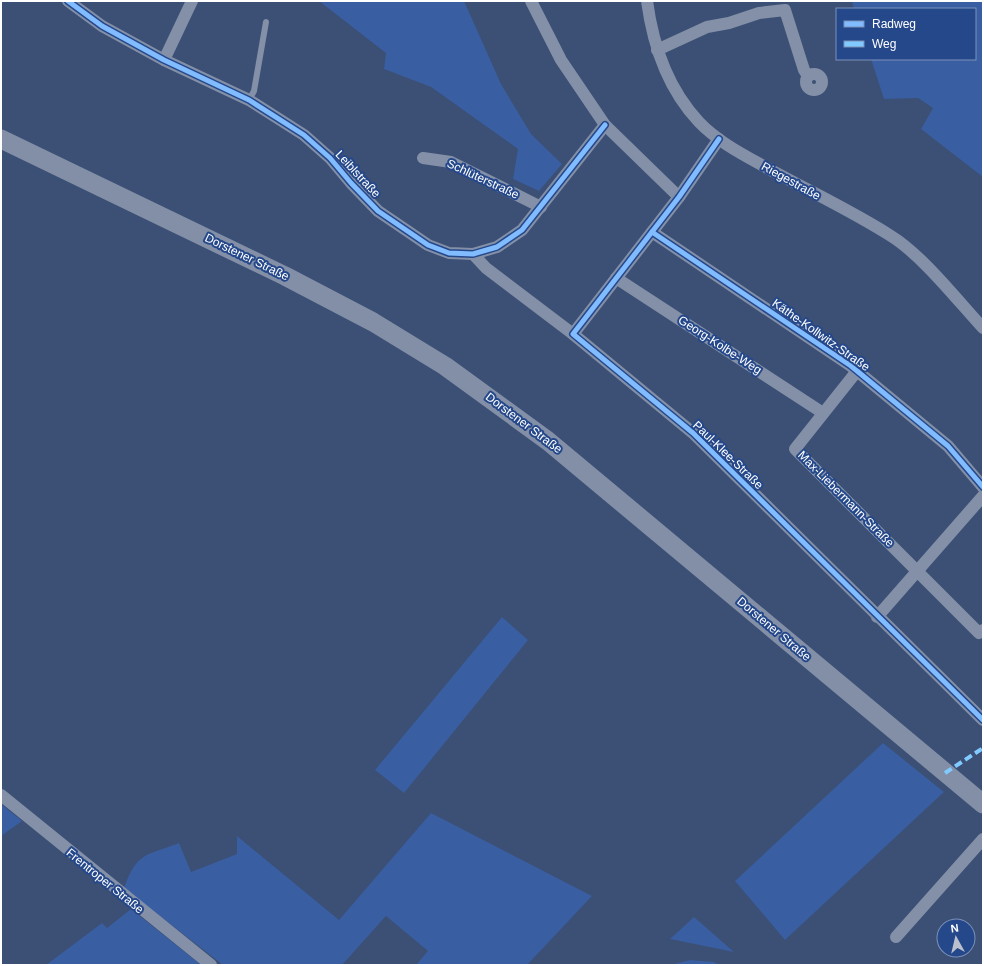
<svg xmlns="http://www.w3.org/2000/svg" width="984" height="966" font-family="Helvetica,sans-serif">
<rect width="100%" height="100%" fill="#3c4f74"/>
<!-- green -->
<g fill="#395ea1">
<polygon points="319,1 464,1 501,84 531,134 562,164 539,191 513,179 518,149 431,87 384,69 386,53"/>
<polygon points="852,1 983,1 983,177 921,129 933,108 918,98 884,99 871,59 975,59 975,9 854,9"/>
<polygon points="502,617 528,640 404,793 375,770"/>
<polygon points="883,743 944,792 785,940 735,881"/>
<polygon points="1,804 22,821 1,836"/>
<path d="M 431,813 L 592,896 L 527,965 L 416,965 L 428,951 L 386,916 L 342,965 L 223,965 L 124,888 C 137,852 145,856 179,843 L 191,872 L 237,854 L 237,836 L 339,920 Z"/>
<polygon points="131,909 201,965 46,965 102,923 107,928"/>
<polygon points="694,917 734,952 670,939"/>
<polygon points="690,960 714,962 719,965 670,965"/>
</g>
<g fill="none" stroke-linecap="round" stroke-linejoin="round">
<!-- service -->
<polyline stroke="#8390a8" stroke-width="6" points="249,100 254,91 266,22"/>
<!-- minor -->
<g stroke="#8390a8" stroke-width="12">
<polyline points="68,1 102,26 164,60 249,100 304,135 330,158 351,183 378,211 428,245 449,253 473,254 497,247 522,230 605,125"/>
<polyline points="531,1 561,60 605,125 679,197"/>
<path d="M 647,1 C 653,46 667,88 699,122 C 718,142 744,155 769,169 C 809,191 852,211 891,236 C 922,255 958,301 983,328"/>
<polyline points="657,50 707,27 729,23 759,13 785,10 804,70 808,76"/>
<polyline points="164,60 192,1"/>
<circle cx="814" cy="82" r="8"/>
<polyline points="719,139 679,197 573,334 693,433 983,720"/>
<polyline points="423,158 451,162 541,207"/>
<polyline points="652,232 851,366 948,446 983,487"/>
<polyline points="473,254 486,268 573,334"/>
<polyline points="616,278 823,413"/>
<polyline points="857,371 795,449 979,633 983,630"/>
<polyline points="877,617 983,496"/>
<polyline points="1,795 211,965"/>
<polyline points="896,937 983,839"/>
</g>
<!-- primary -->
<polyline stroke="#828fa7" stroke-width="19" points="1,139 285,276 373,322 445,366 548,441 983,804"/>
<!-- quiet -->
<polyline stroke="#80caff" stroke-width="4" stroke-dasharray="8 4" stroke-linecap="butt" points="945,773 983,748"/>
<defs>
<g id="cycleway">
<polyline points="68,1 102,26 164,60 249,100 304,135 330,158 351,183 378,211 428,245 449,253 473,254 497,247 522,230 605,125"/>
<polyline points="719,139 679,197 573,334 693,433 983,720"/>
<polyline points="652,232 851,366 948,446 983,487"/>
</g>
</defs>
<!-- cycleway casing -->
<use href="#cycleway" stroke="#25488b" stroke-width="8"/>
<!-- cycleway -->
<use href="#cycleway" stroke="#80bcff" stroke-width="5"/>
</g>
<g text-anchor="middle" stroke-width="4" stroke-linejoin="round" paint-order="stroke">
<!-- street labels -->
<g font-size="12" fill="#fff" stroke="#25488b">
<text transform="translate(358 174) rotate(47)" y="4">Leiblstraße</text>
<text transform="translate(483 179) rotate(25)" y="4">Schlüterstraße</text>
<text transform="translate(791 181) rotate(29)" y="4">Riegestraße</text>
<text transform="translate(247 257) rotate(26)" y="4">Dorstener Straße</text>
<text transform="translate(821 335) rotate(35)" y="4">Käthe-Kollwitz-Straße</text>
<text transform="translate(720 345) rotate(33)" y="4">Georg-Kolbe-Weg</text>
<text transform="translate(524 423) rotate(37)" y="4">Dorstener Straße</text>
<text transform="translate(728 455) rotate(44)" y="4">Paul-Klee-Straße</text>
<text transform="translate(846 499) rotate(45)" y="4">Max-Liebermann-Straße</text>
<text transform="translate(774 629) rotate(40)" y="4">Dorstener Straße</text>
<text transform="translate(105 881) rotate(39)" y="4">Frentroper Straße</text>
</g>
</g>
<!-- border -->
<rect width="984" height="966" fill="none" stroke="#ffffff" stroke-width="4"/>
<!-- legend -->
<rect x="836" y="8" width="140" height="52" fill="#25488b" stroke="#7c91b9"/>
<rect x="844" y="21" width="20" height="6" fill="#80bcff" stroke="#7c91b9"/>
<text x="872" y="28" font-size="12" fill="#ffffff">Radweg</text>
<rect x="844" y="41" width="20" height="6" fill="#80caff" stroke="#7c91b9"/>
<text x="872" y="48" font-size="12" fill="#ffffff">Weg</text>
<!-- north arrow -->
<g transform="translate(956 938) rotate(352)"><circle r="19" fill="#25488b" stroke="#7c91b9"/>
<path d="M0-3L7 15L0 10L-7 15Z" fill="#bbc1ce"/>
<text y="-6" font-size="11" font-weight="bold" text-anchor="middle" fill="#ffffff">N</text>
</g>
</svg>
